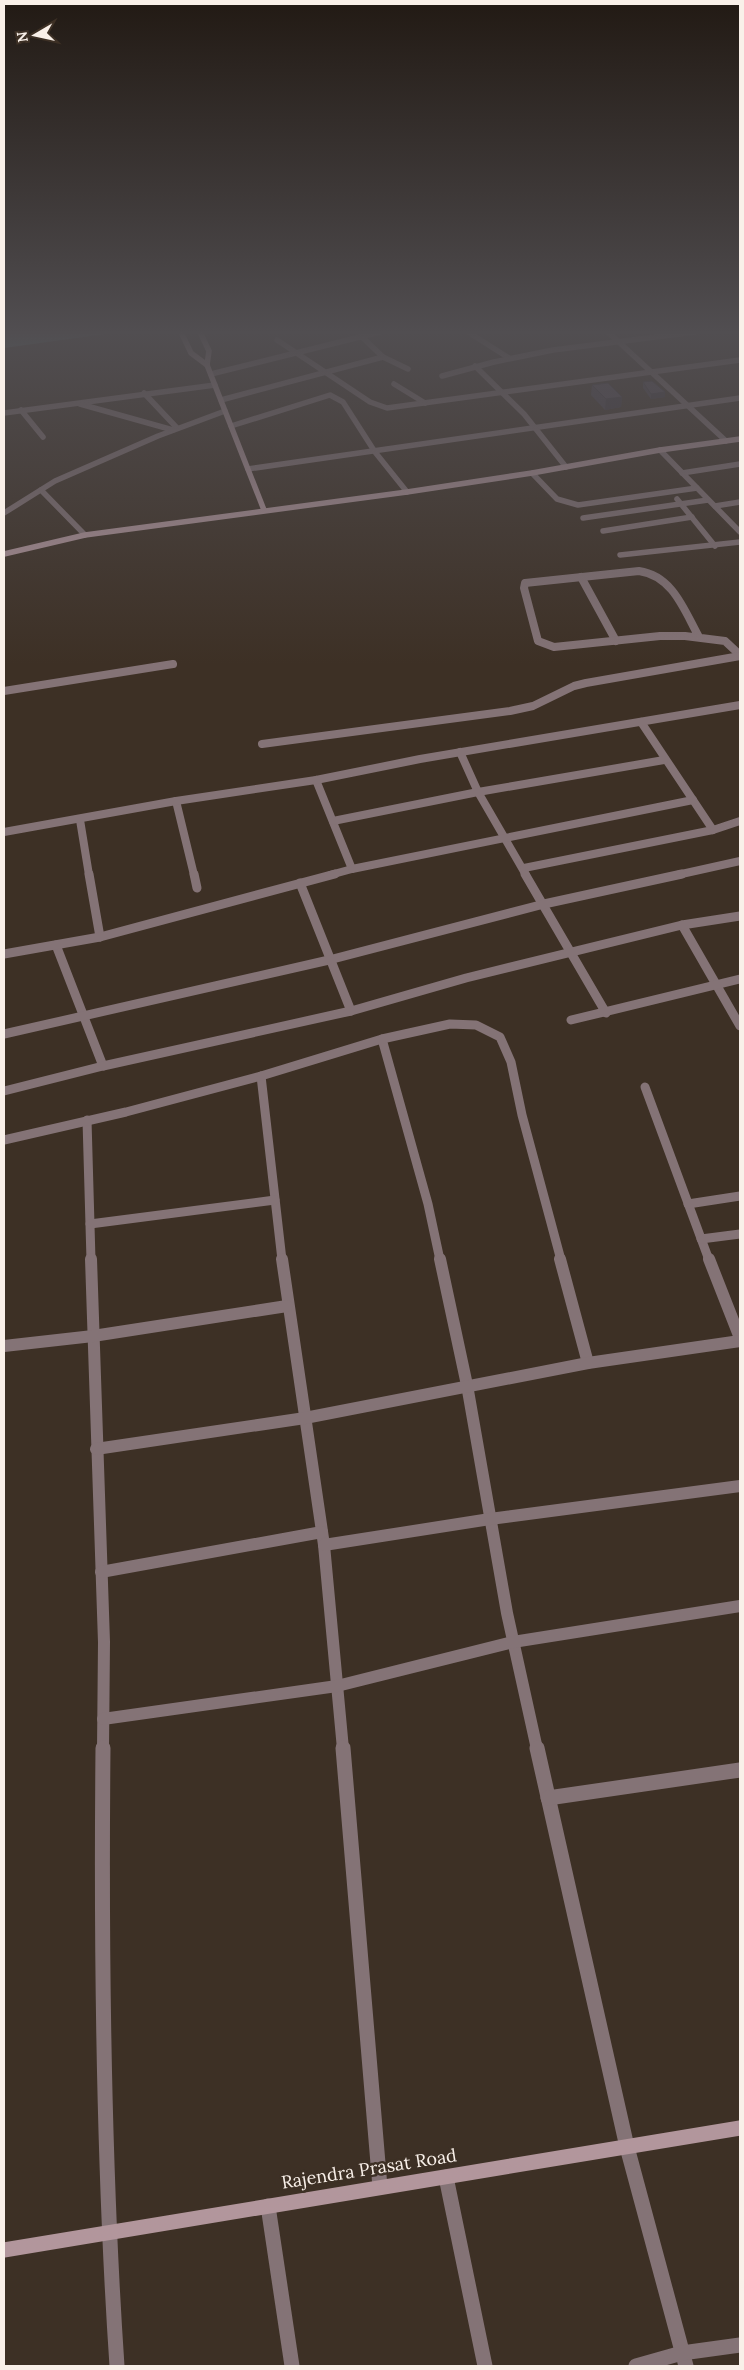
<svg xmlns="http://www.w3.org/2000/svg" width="744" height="2370" font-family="Lora,serif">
<rect width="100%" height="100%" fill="#3d3025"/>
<!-- water -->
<polygon fill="#5c888a" points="4,332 120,332 4,348"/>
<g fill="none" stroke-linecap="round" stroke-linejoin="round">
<!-- street-far4 -->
<g stroke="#847376" stroke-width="5.5">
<polyline points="468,332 509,358"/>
<polyline points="608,332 726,441"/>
<polyline points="361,336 383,357 408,369"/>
<polyline points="277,340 370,402 387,408 740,360"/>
<polyline points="475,366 524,414 566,467"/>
<polyline points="211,374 380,332"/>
<polyline points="442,376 494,362 553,350 695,332"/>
<polyline points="394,384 425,403"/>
<polyline points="144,393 177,428"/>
<polyline points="221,400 383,357"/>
<polyline points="80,404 173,430"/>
<polyline points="21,410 43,437"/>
<polyline points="4,413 215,385"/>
<polyline points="231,426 330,395 343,402 375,452 407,492"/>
<polyline points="660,450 740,532"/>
<polyline points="248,469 740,398"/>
<polyline points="532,473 557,499 578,505 697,488"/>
<polyline points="682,473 740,464"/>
<polyline points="41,490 85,535"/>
<polyline points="677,499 715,546"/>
<polyline points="715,506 740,502"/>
<polyline points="4,513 55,481 158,436 225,411"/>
<polyline points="583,518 708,500"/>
<polyline points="603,531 692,517"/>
<polyline points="620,555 740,542"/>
<polyline points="634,571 642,571"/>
</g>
<!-- street-far3 -->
<g stroke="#847376" stroke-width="8">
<polyline points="581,577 616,641"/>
<path d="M 699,637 C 684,610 673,576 639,571 L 525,583 L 524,588 L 538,641 L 554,647 L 660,636 L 685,636 L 725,641 L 740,655"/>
<polyline points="4,691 173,664"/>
<polyline points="641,722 713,830"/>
<polyline points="262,744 510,711 533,706 574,686 586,683 740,656"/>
<polyline points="460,752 478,792 526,875"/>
<polyline points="316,780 352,869 330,875"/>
<polyline points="176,801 194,875"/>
<polyline points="80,820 89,875"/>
<polyline points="333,821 478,792 664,760"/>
<polyline points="4,832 176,801 316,780 420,759 740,705"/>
<polyline points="524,868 713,830 740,821"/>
<polyline points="352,869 693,800"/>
<polyline points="677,875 740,861"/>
</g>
<!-- street-far2 -->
<g stroke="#847376" stroke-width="9">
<polyline points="89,874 100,937"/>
<polyline points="194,874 197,888"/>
<polyline points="525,874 606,1013"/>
<polyline points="300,883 351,1011"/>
<polyline points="682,925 740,1026"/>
<polyline points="56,945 103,1066"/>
<polyline points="4,954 100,937 335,874"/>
<polyline points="571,1020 740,979"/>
<polyline points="4,1034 329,960 544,904 682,874"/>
<polyline points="382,1039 428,1204 440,1260"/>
<polyline points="261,1076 282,1260"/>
<polyline points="645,1087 709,1260"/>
<polyline points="4,1091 103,1066 351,1011 466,978 682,925 740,916"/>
<polyline points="87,1120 91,1260"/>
<polyline points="4,1140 126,1112 261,1076 382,1039 450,1024 476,1025 500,1037 511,1062 522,1115 561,1260"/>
<polyline points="688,1204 740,1196"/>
<polyline points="90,1224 275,1200"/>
<polyline points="701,1239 740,1234"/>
</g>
<!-- street-far1 -->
<g stroke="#847376" stroke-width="12">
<polyline points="91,1259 104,1642 103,1749"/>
<polyline points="282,1259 324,1545 343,1749"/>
<polyline points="440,1259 467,1385 507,1613 537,1749"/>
<polyline points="560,1259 588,1363"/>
<polyline points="709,1259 740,1338"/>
<polyline points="4,1346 93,1336 287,1306"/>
<polyline points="96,1449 305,1418 588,1363 740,1341"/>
<polyline points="324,1545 490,1519 740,1486"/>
<polyline points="101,1572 322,1532"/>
<polyline points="103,1719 337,1686 513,1642 740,1606"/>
</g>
<!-- street -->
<g stroke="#847376" stroke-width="15">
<path d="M 103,1748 C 101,1954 103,2160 117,2366"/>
<polyline points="343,1748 380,2187"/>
<polyline points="537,1748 627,2147 686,2366"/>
<polyline points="548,1798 740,1770"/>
<polyline points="446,2177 485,2366"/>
<polyline points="268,2206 292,2366"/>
<polyline points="636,2366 682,2353 740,2345"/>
</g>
<!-- secondary-far1 -->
<g stroke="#b2969c" stroke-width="5.5">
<polyline points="181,332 191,353 207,365"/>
<polyline points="200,332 209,351 207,365 264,510"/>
<polyline points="4,554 85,535 407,492 532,473 660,450 740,439"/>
</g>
<!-- secondary -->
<polyline stroke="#b2969c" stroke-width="15" points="4,2250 740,2128"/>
</g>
<!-- wall -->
<g fill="#48404d">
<polygon points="643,382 665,392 665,397 651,399 643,388"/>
<polygon points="592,385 622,397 621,407 605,410 591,395"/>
</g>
<!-- shaded-wall -->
<g fill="#3b343e">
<polygon points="665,392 665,397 651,399 651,394"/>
<polygon points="622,397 621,407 605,410 606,399"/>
</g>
<!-- building -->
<g fill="#544a59" stroke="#3b343e">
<polygon points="652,381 665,392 651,394 643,382"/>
<polygon points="608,383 622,397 606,399 592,385"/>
</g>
<!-- sky -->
<linearGradient id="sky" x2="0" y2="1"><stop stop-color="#221a14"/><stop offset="0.5" stop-color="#514e51"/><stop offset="1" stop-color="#514e51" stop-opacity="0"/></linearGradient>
<rect width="744" height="664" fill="url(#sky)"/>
<g text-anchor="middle" stroke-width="5" stroke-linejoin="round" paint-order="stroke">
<!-- near-street labels -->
<g font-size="18" fill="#f9f0e9" stroke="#3d3025">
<text transform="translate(369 2169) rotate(-9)" y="6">Rajendra Prasat Road</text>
</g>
</g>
<!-- border -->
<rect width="744" height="2370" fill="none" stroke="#f9f0e9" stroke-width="10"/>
<!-- north arrow -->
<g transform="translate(35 35) rotate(261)" stroke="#3d3025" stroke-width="4" paint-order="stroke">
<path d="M0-4L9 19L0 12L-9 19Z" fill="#f9f0e9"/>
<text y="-8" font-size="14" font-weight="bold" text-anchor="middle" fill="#f9f0e9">N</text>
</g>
</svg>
